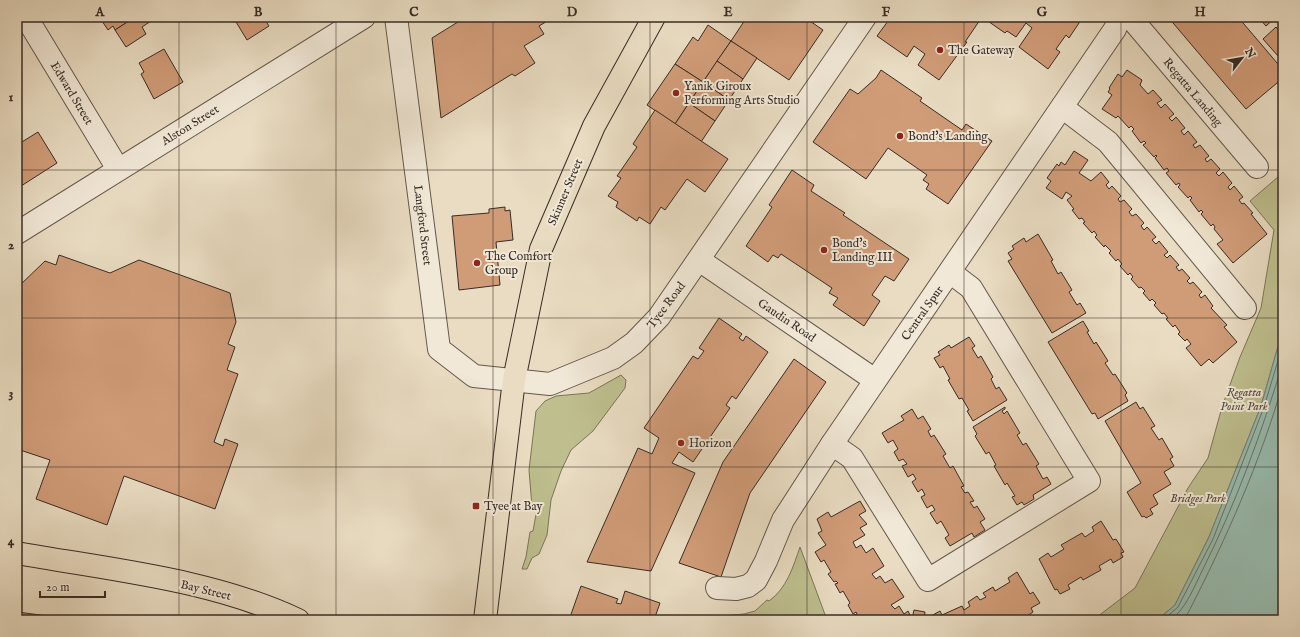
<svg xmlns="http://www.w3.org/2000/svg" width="1300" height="637" font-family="'IM FELL English',serif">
<rect width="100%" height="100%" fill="#e9dcc2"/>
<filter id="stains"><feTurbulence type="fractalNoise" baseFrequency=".005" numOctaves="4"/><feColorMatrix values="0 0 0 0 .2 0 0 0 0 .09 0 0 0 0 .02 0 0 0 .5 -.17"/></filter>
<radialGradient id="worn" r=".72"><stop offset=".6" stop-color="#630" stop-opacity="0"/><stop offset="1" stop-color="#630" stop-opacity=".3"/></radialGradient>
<!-- green -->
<g fill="#bebe8e" stroke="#7b755a">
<polygon points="1278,177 1283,182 1283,329 1261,406 1209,537 1175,605 1157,620 1093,620 1135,588 1188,488 1208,458 1222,407 1240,357 1261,308 1274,230 1250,201"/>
<polygon points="621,375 626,380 625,388 593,431 571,450 561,471 551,500 547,535 539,554 532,558 527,569 522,569 526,557 530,532 533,531 537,509 532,507 529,470 536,411 545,401 556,396 589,393"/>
<path d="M 800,547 L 827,620 L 723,620 L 722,616 L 744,614 L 755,611 L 767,600 L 769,601 C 787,588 793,567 800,547 Z"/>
</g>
<!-- water -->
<polygon fill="#98bcaf" stroke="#728278" points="1283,329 1283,620 1157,620 1175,605 1209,537 1261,406"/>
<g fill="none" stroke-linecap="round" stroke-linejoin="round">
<!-- shore -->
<g stroke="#68746a" stroke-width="1">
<polyline points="1163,620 1178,607 1213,539 1264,407 1283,344"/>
<path d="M 1171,620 C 1187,607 1194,587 1203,569 C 1236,503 1262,432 1283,362"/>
<path d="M 1181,620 L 1188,613 C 1226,539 1260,463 1283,383"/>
</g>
</g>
<!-- building -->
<g fill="#d09c78" stroke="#382c26">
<polygon points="102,17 135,17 115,30 113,26 108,30 100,18"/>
<polygon points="135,17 157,17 142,27 146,34 126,47 115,30"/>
<polygon points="233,17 263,17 269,26 247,40"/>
<polygon points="466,17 554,17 539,26 544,34 524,46 535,63 515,76 512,74 441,118 432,38"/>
<polygon points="747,17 804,17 823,30 789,80 731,41"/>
<polygon points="891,17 982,17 965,42 967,42 939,80 918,65 925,54 914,46 907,57 877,36"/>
<polygon points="982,17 1083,17 1069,38 1066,35 1056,49 1060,52 1048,69 1019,47 1032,28 1026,23 1016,37 1007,31 1005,33"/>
<polygon points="1168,17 1238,17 1283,70 1283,78 1246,109"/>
<polygon points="1258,17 1276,17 1266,26"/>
<polygon points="708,25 731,41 703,82 675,64 693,37 698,41"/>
<polygon points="1276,27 1283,35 1283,52 1278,56 1263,39"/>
<polygon points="731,41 757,58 743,79 717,61"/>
<polygon points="164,49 183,82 154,99 141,74 144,72 139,63"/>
<polygon points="717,61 743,79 729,100 703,82"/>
<polygon points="675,64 703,82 675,124 647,105"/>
<polygon points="881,70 922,98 920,101 962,130 966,124 992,141 948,204 926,189 929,184 923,180 927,175 888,148 866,179 813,142 850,89 858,94 876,78"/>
<polygon points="1127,70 1142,80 1140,85 1148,94 1153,90 1162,100 1157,103 1161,108 1165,104 1174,114 1169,118 1172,121 1176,117 1185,128 1181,131 1184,135 1188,131 1197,142 1193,145 1195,148 1200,145 1209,156 1205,159 1207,162 1211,159 1220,169 1216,173 1219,176 1223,172 1232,183 1228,187 1230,190 1234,186 1243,197 1239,200 1242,204 1244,203 1253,213 1251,214 1267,234 1233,263 1217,244 1223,240 1214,229 1215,227 1213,224 1211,226 1201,214 1203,212 1201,210 1199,212 1190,200 1192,198 1190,196 1188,198 1178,187 1180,185 1179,183 1176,185 1166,173 1169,171 1167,168 1164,170 1155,158 1157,156 1156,155 1154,157 1143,145 1146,143 1144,141 1141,143 1132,131 1134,129 1131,126 1129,128 1118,116 1116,118 1102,109 1112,95 1108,92 1110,89 1109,88 1118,74 1122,77"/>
<polygon points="703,82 729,100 715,121 689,103"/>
<polygon points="689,103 715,121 701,142 675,124"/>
<polygon points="655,110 728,159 705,192 687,179 665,210 661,207 650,224 639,217 637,221 616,207 618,202 608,196 621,178 617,176 637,147 633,144"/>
<polygon points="38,132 57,163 18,188 17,145"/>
<polygon points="1074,151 1088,160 1079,173 1091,181 1101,172 1109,182 1106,185 1109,189 1112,186 1121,196 1118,199 1120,202 1124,200 1132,209 1129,212 1132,216 1136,214 1144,223 1141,226 1144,230 1147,227 1156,237 1152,240 1156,244 1159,241 1168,252 1164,255 1167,258 1170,255 1179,265 1176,267 1179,271 1182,269 1190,278 1187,281 1190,284 1193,282 1202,292 1199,295 1201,298 1205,295 1213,306 1211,308 1227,325 1224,327 1237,342 1213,363 1209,359 1201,366 1186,348 1191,344 1187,339 1185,341 1178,334 1180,332 1175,325 1173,327 1166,319 1168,318 1164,313 1162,314 1154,305 1156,303 1152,299 1150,301 1143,293 1145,291 1141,287 1139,288 1131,279 1133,277 1130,273 1128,275 1120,266 1122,264 1118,259 1116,261 1109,253 1111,251 1105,245 1104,247 1095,237 1097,235 1094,231 1092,233 1083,223 1085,222 1082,218 1079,219 1072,210 1074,209 1067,200 1072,196 1066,192 1062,199 1046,188 1051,181 1047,178 1057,164 1059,166 1061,162 1065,165"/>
<polygon points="792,170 814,185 811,191 845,213 843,215 909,259 894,281 885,276 872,295 880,301 864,326 833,305 838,298 829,293 832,288 781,254 778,258 773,255 768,262 746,246 772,207 769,205"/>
<polygon points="505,207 505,211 510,210 513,240 496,242 500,285 459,290 452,216 489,213 489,209"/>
<polygon points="1038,234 1053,260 1051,261 1058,274 1061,272 1072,290 1069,292 1077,305 1080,303 1086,313 1052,333 1008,261 1012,259 1008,253 1014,249 1012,246 1024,238 1026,242"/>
<polygon points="59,255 110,273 139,260 230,293 236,322 228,344 235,347 227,370 238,374 214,442 223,446 225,439 238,444 215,509 124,476 107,525 36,499 50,460 17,449 17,288 45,261 56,265"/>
<polygon points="719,318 742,334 739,338 743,341 746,336 768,352 736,399 732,396 726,405 730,408 693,462 679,452 672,463 695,473 651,571 587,562 638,448 652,454 659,438 644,428 693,356 698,359 704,351 699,348"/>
<polygon points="1083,321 1089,331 1087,332 1094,344 1096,342 1108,361 1105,363 1113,375 1115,374 1127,393 1125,395 1128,401 1098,419 1095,413 1092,414 1048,342"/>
<polygon points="969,337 975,346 972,348 978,358 981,356 993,377 991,379 996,389 999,387 1007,400 973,421 967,411 969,410 962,398 959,399 948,380 950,379 943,366 940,368 934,358 940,355 938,352 949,345 951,348"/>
<polygon points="794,359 826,382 750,493 721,577 679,563 723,462"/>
<polygon points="1136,402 1140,409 1143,407 1155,426 1151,428 1159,440 1162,438 1173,457 1170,459 1174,466 1164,472 1171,484 1153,495 1158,504 1150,509 1153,514 1146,518 1144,516 1142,517 1127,492 1141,483 1105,421"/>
<polygon points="1005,407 1005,409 1002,411 1004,414 1007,411 1020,433 1017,435 1023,445 1026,443 1039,464 1036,466 1043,479 1047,477 1051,484 1033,495 1034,499 1024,505 1022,502 1017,505 1012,497 1015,496 1007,483 1005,485 994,466 996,465 989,452 986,454 975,436 977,434 973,427"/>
<polygon points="912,409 918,419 923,416 931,429 928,431 931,437 934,435 946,454 943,456 950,468 953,466 964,486 961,487 965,493 968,492 974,501 970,502 974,508 977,506 985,519 980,522 985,530 974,537 972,533 950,546 945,538 949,535 941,521 937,524 930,513 935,510 932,505 927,508 921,497 925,495 922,489 918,492 912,482 916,479 913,474 908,477 902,466 907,464 903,459 899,461 894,452 898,449 893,440 888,443 882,433 904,420 901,416"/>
<polygon points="860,501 866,511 859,515 867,524 860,528 865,535 853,542 856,548 861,545 866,553 873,548 884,566 872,574 876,579 880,576 885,583 892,579 904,597 891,605 895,609 899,606 904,614 908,611 912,619 914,610 925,612 924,620 857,620 854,615 857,614 856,612 853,614 848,605 850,603 843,591 840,593 835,584 838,583 836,581 834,582 828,574 831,572 824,560 821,562 815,552 826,545 818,533 822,531 817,519 828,512 831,517"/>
<polygon points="1101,521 1113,540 1116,539 1124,552 1121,553 1123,557 1113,563 1111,559 1099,566 1101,570 1083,580 1081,577 1068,585 1070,589 1060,594 1057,589 1055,590 1039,559 1048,553 1051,557 1064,549 1061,545 1082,533 1085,537 1094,531 1092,527"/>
<polygon points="1017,572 1030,594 1033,592 1040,603 1031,608 1033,612 1021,620 1020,617 1015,620 934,620 931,616 940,611 942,615 962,606 964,610 970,606 968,602 977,596 980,600 986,597 983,593 993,587 995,591 1010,582 1008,578"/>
<polygon points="581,586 618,599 616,603 621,604 625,591 660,603 654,620 569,620"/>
<polygon points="18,612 77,620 17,620"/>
</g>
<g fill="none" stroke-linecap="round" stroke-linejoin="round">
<defs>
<g id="minor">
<polyline points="26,17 118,169"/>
<polyline points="396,17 439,349 474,376 550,384 613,358 634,343 659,317 865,17"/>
<polyline points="1130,17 1257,167"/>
<polyline points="1062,107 1108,142 1245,308"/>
<polyline points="17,233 364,17"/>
<polyline points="699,260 875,380"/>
<polyline points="832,444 852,458 928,580 1089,481 971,288 950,272"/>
<polyline points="717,588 736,589 748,586 756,580 766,561 783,520 832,444 1115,29 1120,17"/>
</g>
<g id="major">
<path d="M 17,553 C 111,570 211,579 298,620"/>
<polyline points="485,620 514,380 541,249 594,126 654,17"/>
</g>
</defs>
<!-- minor casing -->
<use href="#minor" stroke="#64584d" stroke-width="24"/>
<!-- major casing -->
<use href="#major" stroke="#382c26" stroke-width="24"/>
<!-- minor -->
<use href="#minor" stroke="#f1e8d7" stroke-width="22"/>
<!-- major -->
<use href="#major" stroke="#e9dcc2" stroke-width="22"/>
</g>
<!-- grid -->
<path fill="none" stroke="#382c26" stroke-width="1" stroke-opacity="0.55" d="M 179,17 L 179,620M 336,17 L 336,620M 493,17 L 493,620M 650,17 L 650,620M 807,17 L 807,620M 964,17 L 964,620M 1121,17 L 1121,620M 17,170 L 1283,170M 17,318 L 1283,318M 17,467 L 1283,467"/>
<!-- markers -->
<g fill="#8f2418" stroke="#f1e8d7" stroke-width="1.5">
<circle cx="940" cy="50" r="4"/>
<circle cx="676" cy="93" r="4"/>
<circle cx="900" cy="136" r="4"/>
<circle cx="824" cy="250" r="4"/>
<circle cx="477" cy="263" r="4"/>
<circle cx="681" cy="443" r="4"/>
<rect x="472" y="502" width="8" height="8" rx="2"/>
</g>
<g text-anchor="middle" stroke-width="4" stroke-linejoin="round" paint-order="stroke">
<!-- poi labels -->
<g font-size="12" fill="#382c26" stroke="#f1e8d7" text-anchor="start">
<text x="948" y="54">The Gateway</text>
<text x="684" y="90">Yanik Giroux<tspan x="684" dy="14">Performing Arts Studio</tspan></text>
<text x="908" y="140">Bond's Landing</text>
<text x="832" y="247">Bond's<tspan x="832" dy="14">Landing III</tspan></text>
<text x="485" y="260">The Comfort<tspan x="485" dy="14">Group</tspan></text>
<text x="689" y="447">Horizon</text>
<text x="484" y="510">Tyee at Bay</text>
</g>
<!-- street labels -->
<g font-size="12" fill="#382c26" stroke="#f1e8d7">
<text transform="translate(1193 92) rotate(50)" y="4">Regatta Landing</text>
<text transform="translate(72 93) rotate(59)" y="4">Edward Street</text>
<text transform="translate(190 125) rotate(-32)" y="4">Alston Street</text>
<text transform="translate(565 192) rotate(-67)" y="4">Skinner Street</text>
<text transform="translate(423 225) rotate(83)" y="4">Langford Street</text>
<text transform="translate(666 305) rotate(-53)" y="4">Tyee Road</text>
<text transform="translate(922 313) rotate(-55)" y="4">Central Spur</text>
<text transform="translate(787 320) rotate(34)" y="4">Gaudin Road</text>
<text transform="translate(206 590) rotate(14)" y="4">Bay Street</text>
</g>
<!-- park labels -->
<g font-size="12" font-style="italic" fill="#53493b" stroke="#f1e8d7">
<text x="1244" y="396">Regatta<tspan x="1244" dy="14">Point Park</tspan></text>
<text x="1198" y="502">Bridges Park</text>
</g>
</g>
<!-- margin -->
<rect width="1300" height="637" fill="none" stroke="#e9dcc2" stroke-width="44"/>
<!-- north arrow -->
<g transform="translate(1242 58) rotate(59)" stroke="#f1e8d7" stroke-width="3" paint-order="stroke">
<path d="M0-3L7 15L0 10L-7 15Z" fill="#382c26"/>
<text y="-6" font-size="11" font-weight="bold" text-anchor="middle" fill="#382c26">N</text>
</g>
<!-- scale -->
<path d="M40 591v6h65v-6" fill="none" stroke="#382c26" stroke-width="2"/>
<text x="46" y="591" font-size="12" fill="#382c26" stroke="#f1e8d7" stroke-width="3" paint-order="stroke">20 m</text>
<rect x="22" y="22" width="1256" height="593" fill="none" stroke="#382c26" stroke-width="1.5"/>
<g font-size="13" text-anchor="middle" font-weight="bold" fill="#382c26">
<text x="100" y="16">A</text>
<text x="258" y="16">B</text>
<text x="414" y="16">C</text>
<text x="572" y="16">D</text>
<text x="728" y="16">E</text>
<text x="886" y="16">F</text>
<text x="1042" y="16">G</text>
<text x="1200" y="16">H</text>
<text x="11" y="101">1</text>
<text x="11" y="249">2</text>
<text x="11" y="397">3</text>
<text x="11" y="545">4</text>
</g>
<rect width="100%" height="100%" filter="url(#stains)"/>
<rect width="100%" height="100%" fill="url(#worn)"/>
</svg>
